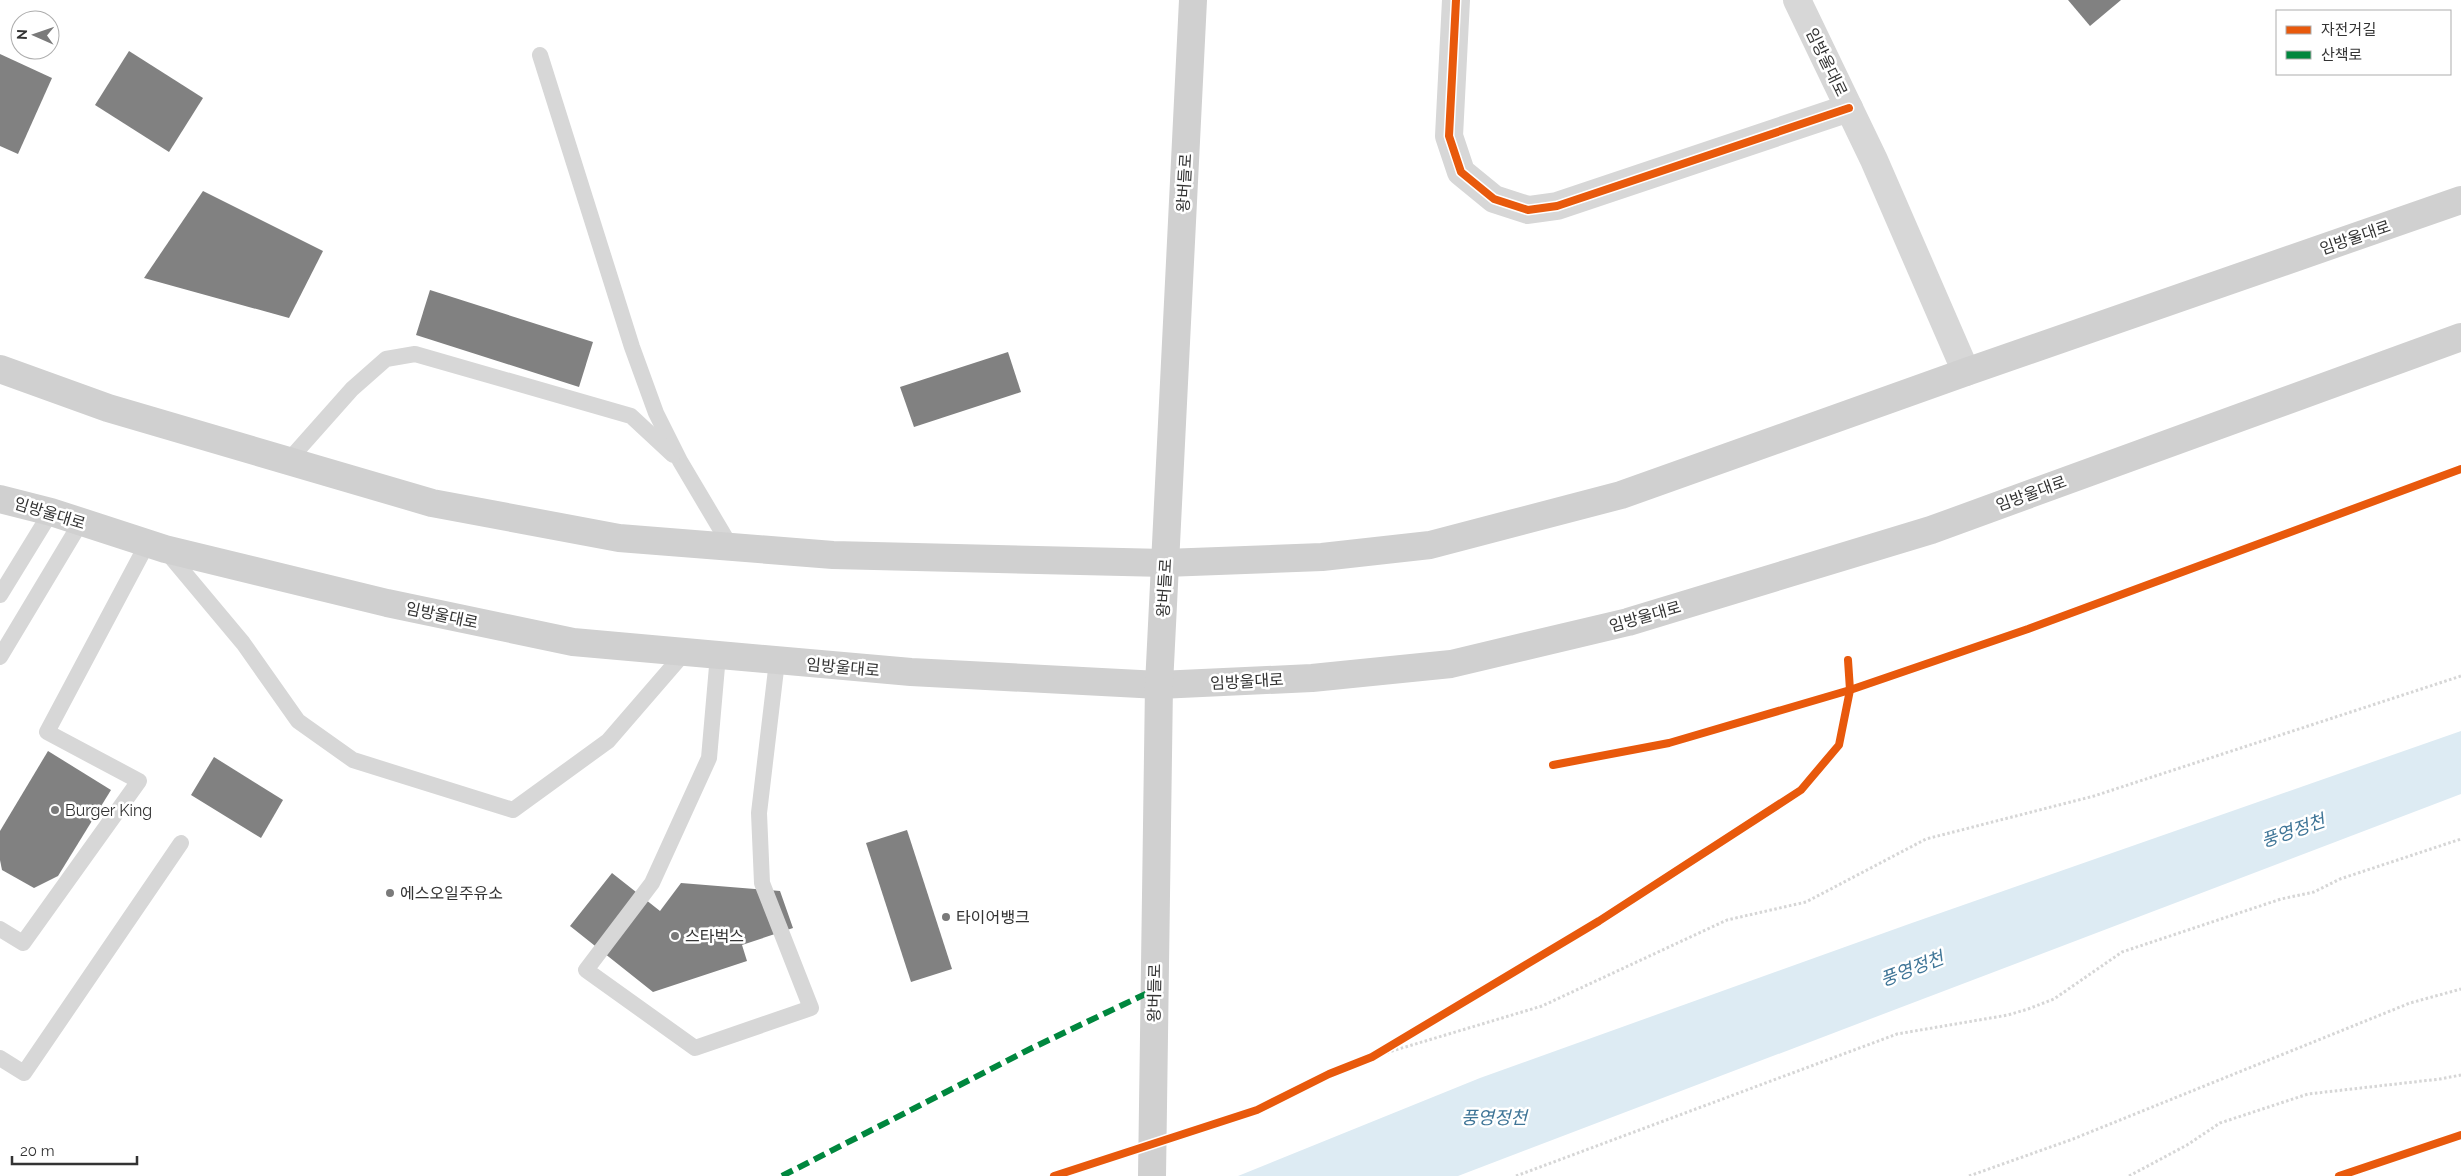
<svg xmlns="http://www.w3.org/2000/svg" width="2461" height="1176" font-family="Raleway,'Noto Sans KR',sans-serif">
<rect width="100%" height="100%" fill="#fff"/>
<!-- water -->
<polygon fill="#ddebf3" points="2461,731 2461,794 1458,1176 1238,1176 1480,1078 1909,924"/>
<!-- building -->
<g fill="#818181">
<polygon points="2068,0 2121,0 2090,26"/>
<polygon points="129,51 203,98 169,152 95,105"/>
<polygon points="0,54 52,78 18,154 0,146"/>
<polygon points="203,191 323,251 289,318 144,278"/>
<polygon points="430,290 593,342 579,387 416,335"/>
<polygon points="1008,352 1021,392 914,427 900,387"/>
<polygon points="48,751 111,790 58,876 34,888 2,870 0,860 0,831"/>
<polygon points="214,757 283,800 261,838 191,795"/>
<polygon points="907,830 952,969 911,982 866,843"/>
<polygon points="612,873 660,911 681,883 780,891 793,928 742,945 747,961 653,992 570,926"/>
</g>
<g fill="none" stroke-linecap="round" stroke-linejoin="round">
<!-- path -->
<g stroke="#d6d6d6" stroke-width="3" stroke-dasharray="2.5 2.5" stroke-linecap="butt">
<polyline points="1372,1057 1542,1006 1727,920 1806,902 1926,839 2094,796 2461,676"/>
<polyline points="1516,1176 1897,1034 2008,1015 2028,1009 2054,999 2122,952 2281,899 2314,892 2340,879 2461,839"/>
<polyline points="1969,1176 2073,1139 2410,1003 2461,989"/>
<polyline points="2129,1176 2187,1145 2220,1123 2308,1094 2440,1079 2461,1075"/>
<polyline points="2339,1176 2461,1135"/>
</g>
<!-- service -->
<g stroke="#d7d7d7" stroke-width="16">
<polyline points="540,55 632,347 656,413 680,461 731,547"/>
<polyline points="288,461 352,389 386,359 415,354 631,416 673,455"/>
<polyline points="166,551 243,643 298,721 353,760 513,810 608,741 685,652"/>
<polyline points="0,595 51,512"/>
<polyline points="718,655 709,758 652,883 586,970 695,1048 811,1008 762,883 759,813 777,661"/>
<polyline points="0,657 81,522"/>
<polyline points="0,929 23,943 139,781 47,732 147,544"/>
<polyline points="0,1058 24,1073 181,843"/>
</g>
<!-- minor -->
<g stroke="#d7d7d7" stroke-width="28">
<polyline points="1456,0 1449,136 1461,172 1494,199 1528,210 1557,206 1849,108"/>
<polyline points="1797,0 1874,160 1966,372"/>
</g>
<!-- secondary -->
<g stroke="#d0d0d0" stroke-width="28">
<polyline points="0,369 108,408 432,503 619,538 833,555 1165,563 1322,557 1430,545 1621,495 1966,372 2461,200"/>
<polyline points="0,499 51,512 165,549 387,603 573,642 911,672 1159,685 1312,678 1451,664 1628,622 1931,530 2461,337"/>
<polyline points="1152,1176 1159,685 1193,0"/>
</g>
<!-- quiet -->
<polyline stroke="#00873e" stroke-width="6" stroke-dasharray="12 6" stroke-linecap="butt" points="782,1176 1032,1048 1154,990"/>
<defs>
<g id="cycleway">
<polyline points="1456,0 1449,136 1461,172 1494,199 1528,210 1557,206 1849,108"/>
<polyline points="1553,765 1669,743 1850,690 2028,629 2461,469"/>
<polyline points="1054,1176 1257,1110 1329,1074 1372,1057 1599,921 1801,790 1839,745 1850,690 1848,660"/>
<polyline points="2339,1176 2461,1135"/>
</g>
</defs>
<!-- cycleway casing -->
<use href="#cycleway" stroke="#fff" stroke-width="11"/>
<!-- cycleway -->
<use href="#cycleway" stroke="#e8590c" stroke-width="8"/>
</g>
<!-- markers -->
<g fill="#7a7a7a" stroke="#fff" stroke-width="2">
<circle cx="55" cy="810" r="5"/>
<circle cx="390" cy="893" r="5"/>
<circle cx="946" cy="917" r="5"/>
<circle cx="675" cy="936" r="5"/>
</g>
<g text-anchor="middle" stroke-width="5" stroke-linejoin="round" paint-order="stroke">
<!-- street labels -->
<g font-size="16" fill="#333" stroke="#fff">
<text transform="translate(1827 62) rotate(64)" y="6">임방울대로</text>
<text transform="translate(1184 183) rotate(-87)" y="6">왕버들로</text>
<text transform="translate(2355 237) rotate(-19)" y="6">임방울대로</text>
<text transform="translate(2031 493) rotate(-20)" y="6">임방울대로</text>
<text transform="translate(50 513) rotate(17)" y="6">임방울대로</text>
<text transform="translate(1164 588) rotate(-87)" y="6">왕버들로</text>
<text transform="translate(442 615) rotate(12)" y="6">임방울대로</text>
<text transform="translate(1645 616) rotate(-16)" y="6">임방울대로</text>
<text transform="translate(843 667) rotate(5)" y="6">임방울대로</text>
<text transform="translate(1247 681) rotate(-3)" y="6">임방울대로</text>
<text transform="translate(1154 993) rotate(-89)" y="6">왕버들로</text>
</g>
<!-- poi labels -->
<g font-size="16" fill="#333" stroke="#fff" text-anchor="start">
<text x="65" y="816">Burger King</text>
<text x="400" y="899">에스오일주유소</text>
<text x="956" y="923">타이어뱅크</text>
<text x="685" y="942">스타벅스</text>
</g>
<!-- water labels -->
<g font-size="18" font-style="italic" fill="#3f7597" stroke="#fff">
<text transform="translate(2293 831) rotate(-19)" y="6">풍영정천</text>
<text transform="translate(1912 969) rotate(-21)" y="6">풍영정천</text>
<text x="1494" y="1124">풍영정천</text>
</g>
</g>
<!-- legend -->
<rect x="2276" y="10" width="175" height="65" fill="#ffffff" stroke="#adadad"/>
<rect x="2286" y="26" width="25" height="8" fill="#e8590c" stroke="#adadad"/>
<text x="2321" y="35" font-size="15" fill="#333333">자전거길</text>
<rect x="2286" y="51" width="25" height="8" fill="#00873e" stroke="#adadad"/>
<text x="2321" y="60" font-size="15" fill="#333333">산책로</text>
<!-- north arrow -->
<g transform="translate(35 35) rotate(272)"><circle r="24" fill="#ffffff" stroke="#adadad"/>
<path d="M0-4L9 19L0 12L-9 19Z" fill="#7a7a7a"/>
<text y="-8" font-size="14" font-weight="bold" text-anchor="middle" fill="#333333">N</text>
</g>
<!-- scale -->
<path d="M12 1156v8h125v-8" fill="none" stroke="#333333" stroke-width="2.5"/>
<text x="20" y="1156" font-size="15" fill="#333333" stroke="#ffffff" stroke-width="4" paint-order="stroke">20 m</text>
</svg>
